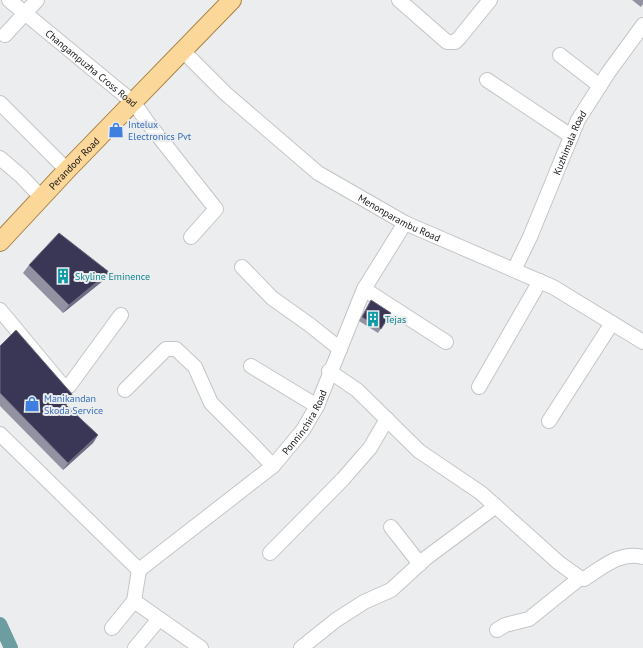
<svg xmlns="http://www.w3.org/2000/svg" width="643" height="648" font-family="'PT Sans',sans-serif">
<rect width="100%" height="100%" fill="#ecedee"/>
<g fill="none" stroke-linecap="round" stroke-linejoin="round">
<!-- canal -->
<polyline stroke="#6c9da1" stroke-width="14" points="0,624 11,648"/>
<defs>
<g id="minor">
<path id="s1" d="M 9,0 L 134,103 L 148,123 L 216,209 L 191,237"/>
<polyline points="399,0 447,42 455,42 460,37 490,0"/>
<polyline points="5,35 37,0"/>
<path id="s2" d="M 183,51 L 225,93 L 318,173 L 405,223 L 553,287 L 643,342"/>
<polyline points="560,55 600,86"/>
<polyline points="487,80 571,136"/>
<polyline points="0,103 67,170"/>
<polyline points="0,158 21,176 42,198"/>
<polyline points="242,267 272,298 310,325 340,349"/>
<path id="s3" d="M 514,270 L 530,237 L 578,120 L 608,73 L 643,25"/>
<polyline points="364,289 446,342"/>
<polyline points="0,310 63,386 69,386 121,315"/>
<polyline points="251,366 317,406"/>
<path d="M 329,371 L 357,390 L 419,451 L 481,493 L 559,563 L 580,578 L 584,579 C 603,567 620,551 643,557"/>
<polyline points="479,387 540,281"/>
<polyline points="125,390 166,349 176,349 195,367 211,403 254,446 273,466"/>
<polyline points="549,421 612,323"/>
<polyline points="0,434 139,570"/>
<polyline points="391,527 420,564"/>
<polyline points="270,553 343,479 370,448 387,419"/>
<path id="s4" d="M 139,570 L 273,466 L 303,430 L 317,406 L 364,289 L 405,223"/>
<polyline points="139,570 134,601 201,648"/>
<polyline points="112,628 134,601"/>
<polyline points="497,630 505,625 529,619 580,578"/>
<polyline points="135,648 159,619"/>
<polyline points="301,648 336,620 364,602 391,590 426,558 496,506"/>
</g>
<g id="major">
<path id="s5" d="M 0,242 L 67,170 L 232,0"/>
</g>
</defs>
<!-- minor casing -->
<use href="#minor" stroke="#c4c5c6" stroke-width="16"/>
<!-- major casing -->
<use href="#major" stroke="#a98240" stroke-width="20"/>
<!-- minor -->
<use href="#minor" stroke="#fff" stroke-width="14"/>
<!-- major -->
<use href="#major" stroke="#fbd79a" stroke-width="18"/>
</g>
<!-- wall -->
<g fill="#9292a2">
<polygon points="632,0 643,0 643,4 641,7"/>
<polygon points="29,265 104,280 63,313 23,273"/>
<polygon points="371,300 391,313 378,333 359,321"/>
<polygon points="0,346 66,405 98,435 93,443 63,470 0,406"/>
</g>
<!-- shaded-wall -->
<g fill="#6f6e83">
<polygon points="109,272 104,280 63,313 69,305"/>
<polygon points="98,435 93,443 63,470 68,463"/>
</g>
<!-- building -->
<g fill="#393755" stroke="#6f6e83">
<polygon points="59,233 109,272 69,305 29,265"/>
<polygon points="371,300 391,313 381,329 362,317"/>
<polygon points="16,330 72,394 66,405 98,435 68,463 0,393 0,346"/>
</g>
<!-- icons -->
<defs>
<symbol id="shop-bare" viewBox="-9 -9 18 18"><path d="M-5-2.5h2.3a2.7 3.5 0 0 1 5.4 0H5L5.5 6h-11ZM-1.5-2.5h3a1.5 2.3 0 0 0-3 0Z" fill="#3f7fe0" stroke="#ecedee" stroke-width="2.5" paint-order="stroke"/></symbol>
<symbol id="building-bare" viewBox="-9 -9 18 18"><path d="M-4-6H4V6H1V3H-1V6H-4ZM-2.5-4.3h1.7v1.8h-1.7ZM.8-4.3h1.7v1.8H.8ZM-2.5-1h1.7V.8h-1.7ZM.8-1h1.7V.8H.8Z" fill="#0f9aa8" stroke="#ecedee" stroke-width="2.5" paint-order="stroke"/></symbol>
</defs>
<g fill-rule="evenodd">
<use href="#shop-bare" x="105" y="119" width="22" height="22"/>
<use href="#building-bare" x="52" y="265" width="22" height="22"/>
<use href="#building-bare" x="362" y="308" width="22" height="22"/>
<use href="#shop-bare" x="21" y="393" width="22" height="22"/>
</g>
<g text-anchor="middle" stroke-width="4" stroke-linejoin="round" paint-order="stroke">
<!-- street labels -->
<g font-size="10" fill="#151515" stroke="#ecedee">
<text dy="4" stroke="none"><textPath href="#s1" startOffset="107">Changampuzha Cross Road</textPath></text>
<text dy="4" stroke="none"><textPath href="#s3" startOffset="139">Kuzhimala Road</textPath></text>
<text dy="4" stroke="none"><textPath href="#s5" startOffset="108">Perandoor Road</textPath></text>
<text dy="4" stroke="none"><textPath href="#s2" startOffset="275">Menonparambu Road</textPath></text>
<text dy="4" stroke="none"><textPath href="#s4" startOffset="224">Ponninchira Road</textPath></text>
</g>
<!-- shop labels -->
<g font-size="10" fill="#366cbe" stroke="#ecedee" text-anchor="start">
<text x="128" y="128">Intelux<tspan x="128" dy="12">Electronics Pvt</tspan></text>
<text x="44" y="402">Manikandan<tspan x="44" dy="12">Skoda Service</tspan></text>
</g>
<!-- culture labels -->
<g font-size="10" fill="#0d838f" stroke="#ecedee" text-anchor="start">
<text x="75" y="280">Skyline Eminence</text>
<text x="385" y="323">Tejas</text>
</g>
</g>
</svg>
